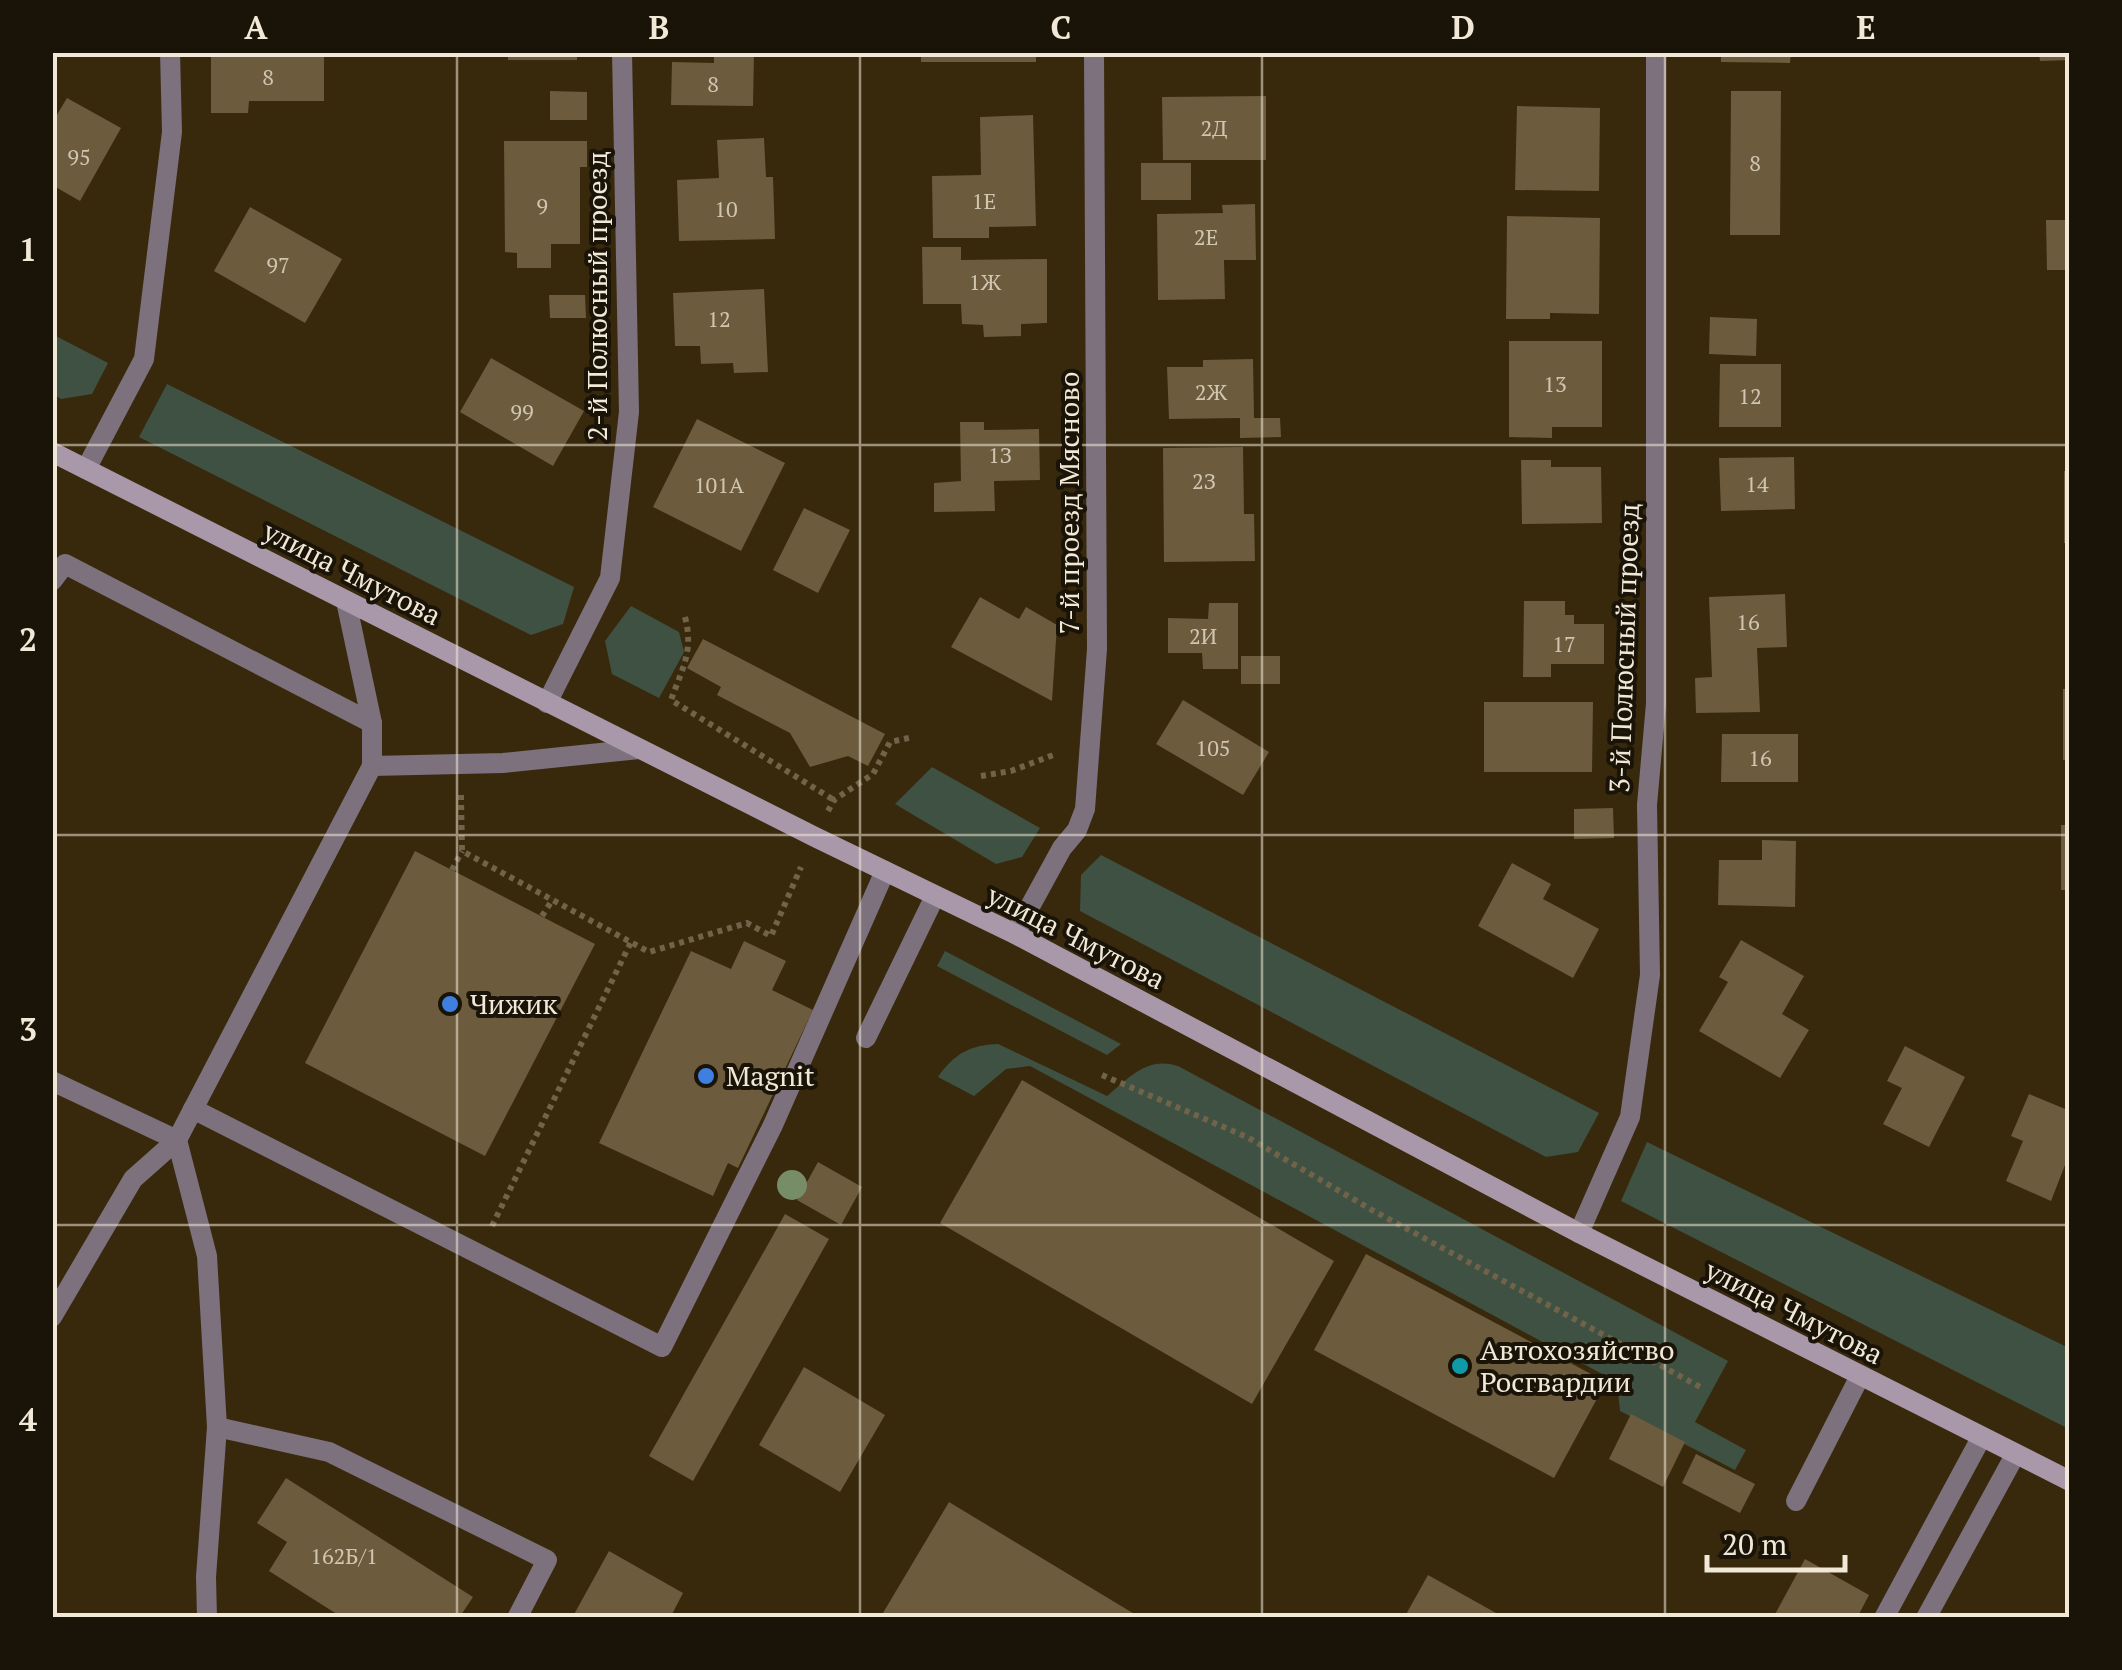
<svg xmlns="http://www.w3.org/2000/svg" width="2122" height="1670" font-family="'PT Serif',serif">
<rect width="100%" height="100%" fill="#38290c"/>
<!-- green -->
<g fill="#3f5142">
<polygon points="52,334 108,363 92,394 61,399 53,394"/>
<polygon points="167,384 574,587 563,624 531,635 139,437"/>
<polygon points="631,606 679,632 684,652 659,698 612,674 605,641"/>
<polygon points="932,767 1040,828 1022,857 996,864 895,804"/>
<polygon points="1101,855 1599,1113 1578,1152 1546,1157 1080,911 1081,875"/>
<polygon points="945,951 1121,1044 1107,1055 937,966"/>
<path d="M 998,1044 L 1107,1096 C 1130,1077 1147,1056 1178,1066 L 1728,1361 L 1695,1422 L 1746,1450 L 1735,1470 L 1620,1411 L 1617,1382 L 1030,1066 L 1006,1069 L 974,1096 L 938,1077 C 954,1054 970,1045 998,1044 Z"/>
<polygon points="1647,1142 2069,1348 2069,1429 1621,1201"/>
</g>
<!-- building -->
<g fill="#6c5b3d">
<polygon points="211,52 324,52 324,101 249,101 248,113 211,113"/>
<rect x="508" y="52" width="69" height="8"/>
<polygon points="714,52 754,52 753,106 671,105 672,62 714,63"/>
<rect x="921" y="52" width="115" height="10"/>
<polygon points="1721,52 1791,52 1790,63 1721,62"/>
<polygon points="2039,52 2070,52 2070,60 2040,61"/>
<polygon points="550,91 587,92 587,120 550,120"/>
<polygon points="1731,91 1781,91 1780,235 1730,235"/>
<polygon points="1266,96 1266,160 1163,160 1162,97"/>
<polygon points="67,98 121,128 80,201 52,185 52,123"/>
<polygon points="1517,106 1600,108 1599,191 1515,190"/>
<polygon points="1033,115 1036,226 989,227 989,238 933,238 932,176 981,175 980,117"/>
<polygon points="764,138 766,177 773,177 775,239 679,241 677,180 719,178 717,140"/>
<polygon points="504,141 587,141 587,167 580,167 580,244 551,244 551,268 517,268 517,253 505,252"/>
<rect x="1141" y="163" width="50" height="37"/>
<polygon points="1255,204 1256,260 1224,260 1225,299 1158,300 1157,214 1223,213 1222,205"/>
<polygon points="250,207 342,259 305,323 214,271"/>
<polygon points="1507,216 1600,218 1599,314 1550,313 1550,319 1506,319"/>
<polygon points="2046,220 2070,220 2070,270 2047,270"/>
<polygon points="922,247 961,247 961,260 1047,259 1047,323 1021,324 1021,336 984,337 983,325 962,324 961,304 923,304"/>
<polygon points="764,289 768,372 734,373 733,363 701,364 700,346 675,346 673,293"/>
<polygon points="549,295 585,295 586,318 550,318"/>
<polygon points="1710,317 1757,319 1756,356 1709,354"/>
<polygon points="1509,341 1602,341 1602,427 1552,427 1552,438 1509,437"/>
<polygon points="491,358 584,411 553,466 460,412"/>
<polygon points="1253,359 1254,418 1280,418 1281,437 1240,438 1240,418 1169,419 1167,367 1203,367 1203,360"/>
<polygon points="1720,364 1781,364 1781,427 1719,427"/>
<polygon points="697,419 785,463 741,551 653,507"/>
<polygon points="960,422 984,422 984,430 1039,429 1040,480 994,481 995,511 934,512 934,483 961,481"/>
<polygon points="1243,447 1244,514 1254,514 1255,561 1164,562 1163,448"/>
<polygon points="1794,457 1795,509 1721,511 1719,458"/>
<polygon points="1521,460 1551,460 1551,467 1601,467 1602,523 1522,524"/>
<rect x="2064" y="471" width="6" height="72"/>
<polygon points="804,508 850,530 818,593 773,570"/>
<polygon points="1785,594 1787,647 1757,648 1760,712 1696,713 1695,678 1712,677 1709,597"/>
<polygon points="980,597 1019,619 1026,607 1057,625 1052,701 951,647"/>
<polygon points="1524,601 1565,601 1565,615 1574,615 1574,624 1604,624 1604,664 1551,664 1551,677 1523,677"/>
<polygon points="1209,603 1238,603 1238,669 1203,669 1202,653 1168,653 1168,618 1208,619"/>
<polygon points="703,639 885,734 868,766 848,756 810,767 790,733 717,695 721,687 687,668"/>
<rect x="1241" y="656" width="39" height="28"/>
<rect x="2063" y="689" width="7" height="71"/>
<polygon points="1183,700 1269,752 1243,795 1156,744"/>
<polygon points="1484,702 1593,702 1592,772 1484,772"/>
<polygon points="1722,734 1798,734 1798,782 1721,782"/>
<polygon points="1613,808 1614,838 1574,839 1574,809"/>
<rect x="2061" y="825" width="9" height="65"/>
<polygon points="1762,840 1796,841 1795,907 1718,905 1719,860 1762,860"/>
<polygon points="415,851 595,944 485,1156 305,1063"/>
<polygon points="1512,863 1551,884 1543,899 1599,929 1573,978 1478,926"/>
<polygon points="1741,940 1804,976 1782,1014 1809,1030 1780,1078 1699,1031 1728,982 1719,977"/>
<polygon points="744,941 786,961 772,990 813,1010 738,1168 728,1163 713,1196 599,1143 691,951 731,969"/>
<polygon points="1905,1046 1965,1077 1929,1147 1883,1124 1902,1088 1887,1081"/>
<polygon points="1022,1080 1334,1261 1252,1404 940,1223"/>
<polygon points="2029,1094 2070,1111 2070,1167 2065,1165 2051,1201 2006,1181 2023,1141 2011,1136"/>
<polygon points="818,1162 862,1187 841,1225 797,1200"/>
<polygon points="785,1214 829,1239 693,1481 649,1456"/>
<polygon points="1366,1254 1606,1382 1554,1478 1314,1350"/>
<polygon points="804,1367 885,1415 840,1492 759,1445"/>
<polygon points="1631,1414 1685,1442 1663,1487 1609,1459"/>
<polygon points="1696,1454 1755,1484 1740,1513 1682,1483"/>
<polygon points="286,1478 473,1597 459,1618 343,1618 269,1571 287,1542 257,1523"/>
<polygon points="949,1502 1141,1618 880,1618"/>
<polygon points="609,1551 683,1593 670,1618 572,1618"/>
<polygon points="1805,1559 1869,1595 1857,1618 1773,1618"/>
<polygon points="1428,1575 1505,1618 1404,1618"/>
</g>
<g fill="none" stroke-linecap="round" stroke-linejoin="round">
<!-- path -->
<g stroke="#70634a" stroke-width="6" stroke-dasharray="5 5" stroke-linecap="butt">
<path d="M 685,617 C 694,651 682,669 671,700 L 834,800"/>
<polyline points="981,776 1011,771 1056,754"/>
<polyline points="461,795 462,851 649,952 747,923 771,936 801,867"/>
<polyline points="828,811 834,800 873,774 890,742 913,737"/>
<polyline points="452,870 462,851"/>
<polyline points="542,916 553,899"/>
<polyline points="1102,1075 1247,1137 1372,1210 1704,1389"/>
<polyline points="492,1226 631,942"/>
</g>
<!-- lane -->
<g stroke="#7c717d" stroke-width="20">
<polyline points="52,581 65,564 372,723"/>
<polyline points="372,766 503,763 639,749"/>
<polyline points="866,1038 935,896"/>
<polyline points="52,1081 177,1140"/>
<polyline points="193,1109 662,1347 773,1125 885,871"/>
<polyline points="177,1140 207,1256 217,1427 206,1577 207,1618"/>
<polyline points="52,1317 133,1179 177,1140 372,766 372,723 346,601"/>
<polyline points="217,1427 329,1452 547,1560 517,1618"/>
<polyline points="1796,1501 1860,1376"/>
<polyline points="1884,1618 1981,1438"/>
<polyline points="1926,1618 2015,1455"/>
</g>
<!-- street -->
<g stroke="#7c717d" stroke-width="20">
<polyline points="86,469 144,359 172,132 170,52"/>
<polyline points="547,703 610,578 629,412 622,52"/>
<polyline points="1015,934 1062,848 1077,830 1085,809 1097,649 1094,52"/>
<polyline points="1579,1233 1630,1117 1650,975 1647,805 1656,704 1656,52"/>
</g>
<!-- secondary -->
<polyline stroke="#a998aa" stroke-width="20" points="52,452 815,837 1015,934 1579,1233 2070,1481"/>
</g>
<!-- trees -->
<circle fill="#778d68" cx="792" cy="1185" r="15"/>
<!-- grid -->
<path fill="none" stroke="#f1e8d7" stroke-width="2.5" stroke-opacity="0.55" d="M 457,52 L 457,1618M 860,52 L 860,1618M 1262,52 L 1262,1618M 1665,52 L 1665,1618M 52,445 L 2070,445M 52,835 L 2070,835M 52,1225 L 2070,1225"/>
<!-- markers -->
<g fill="#3f7fe0" stroke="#1a1307" stroke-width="4">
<circle cx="450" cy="1004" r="10"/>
<circle cx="706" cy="1076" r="10"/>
</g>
<circle fill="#0f9aa8" stroke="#1a1307" stroke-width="4" cx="1460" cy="1366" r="10"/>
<g text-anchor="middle" stroke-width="8" stroke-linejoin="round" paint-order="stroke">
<!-- number labels -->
<g font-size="22" fill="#d0c5b0">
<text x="268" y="85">8</text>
<text x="713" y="92">8</text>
<text x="1214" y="136">2Д</text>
<text x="79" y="165">95</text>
<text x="1755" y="171">8</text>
<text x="984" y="209">1Е</text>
<text x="542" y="214">9</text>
<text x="726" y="217">10</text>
<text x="1206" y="245">2Е</text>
<text x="278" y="273">97</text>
<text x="985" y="290">1Ж</text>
<text x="719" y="327">12</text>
<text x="1555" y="392">13</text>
<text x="1211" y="400">2Ж</text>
<text x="1750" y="404">12</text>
<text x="522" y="420">99</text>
<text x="1000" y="463">1З</text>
<text x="1204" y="489">2З</text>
<text x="1757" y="492">14</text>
<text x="719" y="493">101А</text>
<text x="1748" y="630">16</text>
<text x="1203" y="644">2И</text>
<text x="1564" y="652">17</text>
<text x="1213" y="756">105</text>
<text x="1760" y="766">16</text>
<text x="344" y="1564">162Б/1</text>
</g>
<!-- street labels -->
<g font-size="28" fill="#f1e8d7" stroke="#1a1307">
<text transform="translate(597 296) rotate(-90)" y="10">2-й Полюсный проезд</text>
<text transform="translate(1069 503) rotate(-90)" y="10">7-й проезд Мясново</text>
<text transform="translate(352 573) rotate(27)" y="10">улица Чмутова</text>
<text transform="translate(1624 648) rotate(-88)" y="10">3-й Полюсный проезд</text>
<text transform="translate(1076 937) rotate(27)" y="10">улица Чмутова</text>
<text transform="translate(1794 1312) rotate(27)" y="10">улица Чмутова</text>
</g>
<!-- poi labels -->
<g font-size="28" fill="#f1e8d7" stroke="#1a1307" text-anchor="start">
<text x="470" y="1014">Чижик</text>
<text x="726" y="1086">Magnit</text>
<text x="1480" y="1360">Автохозяйство<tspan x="1480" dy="32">Росгвардии</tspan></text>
</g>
</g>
<!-- border -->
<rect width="2122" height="1670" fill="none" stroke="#1a1307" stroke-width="110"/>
<!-- scale -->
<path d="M1707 1555v15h138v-15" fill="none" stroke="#f1e8d7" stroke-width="5"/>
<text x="1722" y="1555" font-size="30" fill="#f1e8d7" stroke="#1a1307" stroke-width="8" paint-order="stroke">20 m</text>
<rect x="55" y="55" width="2012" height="1560" fill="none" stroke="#f1e8d7" stroke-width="4"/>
<g font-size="32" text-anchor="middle" font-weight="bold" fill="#f1e8d7">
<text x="256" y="39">A</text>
<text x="659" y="39">B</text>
<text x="1061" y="39">C</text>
<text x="1463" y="39">D</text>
<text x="1866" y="39">E</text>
<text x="28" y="261">1</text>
<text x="28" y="651">2</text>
<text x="28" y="1041">3</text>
<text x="28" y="1431">4</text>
</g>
</svg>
